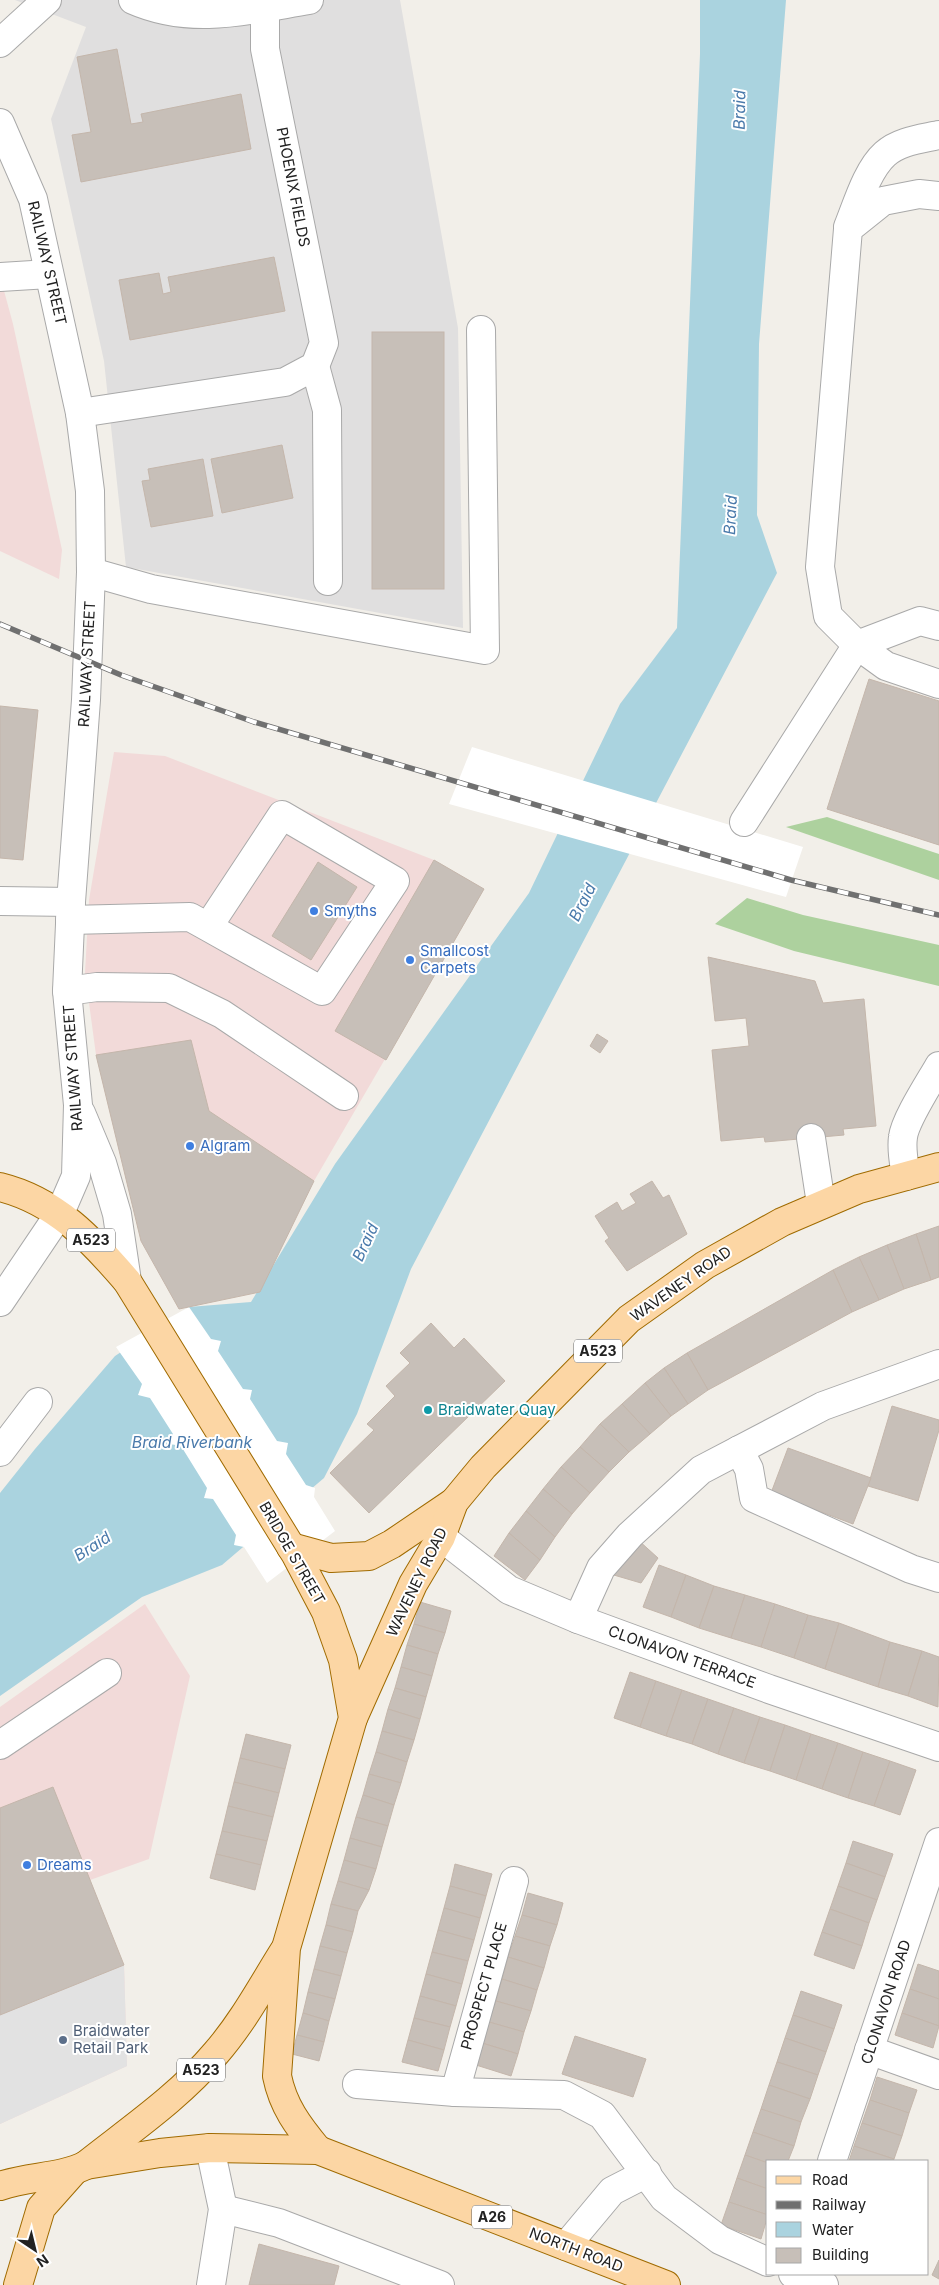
<svg xmlns="http://www.w3.org/2000/svg" width="939" height="2285" font-family="Inter,sans-serif">
<rect width="100%" height="100%" fill="#f2efe9"/>
<!-- residential -->
<polygon fill="#e0dfdf" points="15,0 400,0 458,328 463,628 126,567 104,361 51,119 86,27"/>
<!-- commercial -->
<g fill="#f2dad9">
<polygon points="0,276 13,324 62,550 59,579 0,551"/>
<polygon points="114,752 165,756 434,860 484,889 314,1181 260,1292 179,1309 141,1241 96,1055 85,973 89,900"/>
<polygon points="145,1604 190,1676 149,1859 90,1880 124,1965 127,2066 0,2124 0,1707"/>
</g>
<!-- forest -->
<g fill="#add19e">
<polygon points="827,817 939,854 939,880 786,827"/>
<polygon points="747,898 803,915 939,945 939,986 794,951 715,924"/>
</g>
<!-- parking -->
<polygon fill="#e2e2e2" points="124,1965 127,2066 0,2124 0,2015"/>
<!-- water -->
<polygon fill="#aad3df" points="700,0 786,0 759,344 757,515 777,573 411,1269 357,1414 324,1478 222,1565 142,1597 0,1696 0,1493 35,1449 115,1356 189,1307 251,1302 335,1164 529,893 620,704 677,628 700,54"/>
<!-- pier -->
<g fill="#fff">
<polygon points="472,747 803,847 786,897 449,804"/>
<polygon points="189,1307 211,1339 221,1341 218,1351 243,1389 252,1390 250,1399 277,1441 288,1443 286,1454 306,1485 315,1488 314,1497 335,1531 267,1583 244,1547 234,1545 236,1535 213,1499 204,1498 207,1488 181,1446 170,1444 173,1434 150,1398 138,1395 142,1384 116,1347"/>
</g>
<!-- building -->
<g fill="#c7bfb8" stroke="#c4b6ab">
<polygon points="117,49 131,124 143,122 141,114 241,94 251,149 81,182 72,135 91,132 77,57"/>
<polygon points="274,257 285,311 130,340 119,280 159,273 163,294 171,292 168,277"/>
<rect x="372" y="332" width="72" height="257"/>
<polygon points="282,445 293,498 222,513 211,459"/>
<polygon points="203,459 213,516 151,527 142,481 150,480 148,469"/>
<polygon points="869,679 939,701 939,845 827,809"/>
<polygon points="0,706 38,710 23,860 0,858"/>
<polygon points="434,860 484,889 386,1060 335,1031"/>
<polygon points="318,862 357,887 311,960 272,936"/>
<polygon points="708,957 815,981 823,1003 864,999 876,1126 843,1129 844,1135 765,1142 764,1137 721,1141 712,1050 749,1046 746,1018 715,1021"/>
<polygon points="597,1034 608,1041 600,1053 590,1046"/>
<polygon points="191,1040 209,1111 314,1181 260,1292 179,1309 141,1241 96,1055"/>
<polygon points="652,1181 663,1198 669,1195 687,1234 627,1271 605,1241 609,1238 595,1216 617,1202 622,1211 636,1203 630,1194"/>
<polygon points="939,1226 939,1277 931,1280 916,1234"/>
<polygon points="916,1234 931,1280 904,1289 887,1245"/>
<polygon points="887,1245 904,1289 879,1300 859,1257"/>
<polygon points="859,1257 879,1300 852,1312 833,1270"/>
<polygon points="833,1270 852,1312 708,1390 687,1353"/>
<polygon points="431,1323 454,1348 464,1338 505,1381 369,1513 330,1473 374,1430 367,1424 395,1396 386,1386 410,1363 400,1353"/>
<polygon points="687,1353 708,1390 688,1404 664,1368"/>
<polygon points="664,1368 688,1404 671,1416 645,1383"/>
<polygon points="645,1383 671,1416 650,1434 622,1404"/>
<polygon points="622,1404 650,1434 629,1452 600,1424"/>
<polygon points="892,1406 939,1420 939,1430 918,1501 868,1486"/>
<polygon points="600,1424 629,1452 609,1472 580,1447"/>
<polygon points="580,1447 609,1472 590,1493 561,1467"/>
<polygon points="788,1448 871,1478 853,1524 771,1493"/>
<polygon points="561,1467 590,1493 572,1514 543,1489"/>
<polygon points="543,1489 572,1514 555,1537 526,1511"/>
<polygon points="526,1511 555,1537 540,1560 509,1533"/>
<polygon points="509,1533 540,1560 525,1580 494,1556"/>
<polygon points="637,1539 658,1558 641,1583 607,1573"/>
<polygon points="659,1565 686,1575 671,1617 643,1607"/>
<polygon points="686,1575 714,1586 699,1628 671,1617"/>
<polygon points="714,1586 745,1595 731,1638 699,1628"/>
<polygon points="745,1595 775,1604 761,1647 731,1638"/>
<polygon points="420,1602 451,1611 445,1633 414,1624"/>
<polygon points="775,1604 808,1615 794,1658 761,1647"/>
<polygon points="808,1615 839,1623 825,1669 794,1658"/>
<polygon points="839,1623 890,1642 878,1687 825,1669"/>
<polygon points="414,1624 445,1633 438,1654 407,1645"/>
<polygon points="890,1642 922,1651 908,1696 878,1687"/>
<polygon points="407,1645 438,1654 432,1676 401,1667"/>
<polygon points="922,1651 939,1657 938,1707 908,1696"/>
<polygon points="401,1667 432,1676 426,1697 395,1688"/>
<polygon points="630,1672 656,1681 640,1727 614,1718"/>
<polygon points="656,1681 682,1690 666,1736 640,1727"/>
<polygon points="395,1688 426,1697 420,1719 388,1709"/>
<polygon points="682,1690 708,1699 692,1744 666,1736"/>
<polygon points="708,1699 734,1708 718,1754 692,1744"/>
<polygon points="734,1708 760,1717 744,1763 718,1754"/>
<polygon points="388,1709 420,1719 414,1740 382,1731"/>
<polygon points="760,1717 785,1725 770,1771 744,1763"/>
<polygon points="785,1725 811,1734 796,1780 770,1771"/>
<polygon points="382,1731 414,1740 407,1762 376,1752"/>
<polygon points="246,1734 291,1745 285,1769 240,1758"/>
<polygon points="811,1734 838,1743 822,1789 796,1780"/>
<polygon points="838,1743 863,1752 848,1798 822,1789"/>
<polygon points="376,1752 407,1762 401,1783 369,1774"/>
<polygon points="863,1752 890,1761 874,1806 848,1798"/>
<polygon points="240,1758 285,1769 279,1793 234,1782"/>
<polygon points="890,1761 916,1770 900,1815 874,1806"/>
<polygon points="369,1774 401,1783 394,1805 363,1795"/>
<polygon points="234,1782 279,1793 273,1817 228,1806"/>
<polygon points="53,1787 124,1965 0,2015 0,1808"/>
<polygon points="363,1795 394,1805 388,1826 356,1817"/>
<polygon points="228,1806 273,1817 267,1841 222,1831"/>
<polygon points="356,1817 388,1826 382,1847 350,1838"/>
<polygon points="222,1831 267,1841 261,1865 216,1854"/>
<polygon points="350,1838 382,1847 376,1869 344,1860"/>
<polygon points="853,1841 893,1854 885,1877 846,1863"/>
<polygon points="216,1854 261,1865 255,1890 210,1878"/>
<polygon points="344,1860 376,1869 369,1890 338,1881"/>
<polygon points="846,1863 885,1877 877,1900 838,1886"/>
<polygon points="455,1864 492,1874 486,1896 450,1886"/>
<polygon points="338,1881 369,1890 358,1911 331,1904"/>
<polygon points="450,1886 486,1896 480,1918 444,1908"/>
<polygon points="838,1886 877,1900 869,1923 830,1909"/>
<polygon points="528,1893 563,1903 557,1925 522,1915"/>
<polygon points="331,1904 358,1911 353,1932 326,1925"/>
<polygon points="444,1908 480,1918 474,1940 438,1930"/>
<polygon points="830,1909 869,1923 862,1946 822,1932"/>
<polygon points="522,1915 557,1925 550,1946 515,1936"/>
<polygon points="326,1925 353,1932 347,1953 320,1946"/>
<polygon points="438,1930 474,1940 468,1961 432,1952"/>
<polygon points="822,1932 862,1946 854,1969 814,1955"/>
<polygon points="515,1936 550,1946 544,1968 508,1957"/>
<polygon points="320,1946 347,1953 341,1976 314,1969"/>
<polygon points="432,1952 468,1961 462,1984 426,1974"/>
<polygon points="508,1957 544,1968 537,1990 502,1979"/>
<polygon points="918,1964 939,1971 939,1999 910,1989"/>
<polygon points="314,1969 341,1976 335,1999 308,1992"/>
<polygon points="426,1974 462,1984 456,2006 420,1996"/>
<polygon points="502,1979 537,1990 531,2011 496,2001"/>
<polygon points="910,1989 939,1999 939,2026 902,2013"/>
<polygon points="801,1991 842,2005 834,2029 793,2015"/>
<polygon points="308,1992 335,1999 329,2021 303,2013"/>
<polygon points="420,1996 456,2006 450,2027 414,2018"/>
<polygon points="496,2001 531,2011 524,2032 489,2022"/>
<polygon points="303,2013 329,2021 324,2042 297,2035"/>
<polygon points="902,2013 939,2026 933,2048 895,2035"/>
<polygon points="793,2015 834,2029 826,2052 785,2038"/>
<polygon points="414,2018 450,2027 444,2050 408,2040"/>
<polygon points="489,2022 524,2032 518,2054 482,2043"/>
<polygon points="297,2035 324,2042 319,2061 292,2054"/>
<polygon points="575,2036 646,2059 633,2097 562,2074"/>
<polygon points="785,2038 826,2052 818,2075 777,2062"/>
<polygon points="408,2040 444,2050 438,2071 402,2062"/>
<polygon points="482,2043 518,2054 511,2076 476,2065"/>
<polygon points="777,2062 818,2075 810,2099 769,2085"/>
<polygon points="877,2077 917,2090 909,2113 870,2100"/>
<polygon points="769,2085 810,2099 801,2122 761,2109"/>
<polygon points="870,2100 909,2113 902,2136 862,2123"/>
<polygon points="761,2109 801,2122 794,2146 753,2132"/>
<polygon points="862,2123 902,2136 894,2159 854,2146"/>
<polygon points="753,2132 794,2146 788,2161 768,2163 745,2155"/>
<polygon points="854,2146 894,2159 893,2161 849,2161"/>
<polygon points="745,2155 768,2163 768,2189 737,2178"/>
<polygon points="737,2178 768,2189 768,2215 729,2202"/>
<polygon points="729,2202 768,2215 761,2239 721,2225"/>
<polygon points="259,2244 339,2266 334,2285 249,2285"/>
<polygon points="939,2260 939,2279 932,2275"/>
</g>
<g fill="none" stroke-linecap="round" stroke-linejoin="round">
<defs>
<g id="minor">
<path d="M 133,0 C 192,26 249,10 309,0"/>
<polyline points="0,43 47,0"/>
<polyline points="0,123 33,199 80,413 90,491 91,572 86,700 71,902 67,991 78,1105 76,1176 60,1213 0,1302"/>
<polyline points="939,196 919,194 883,201 848,229 820,567 828,616 857,645 886,666 939,684"/>
<path d="M 848,227 C 857,205 867,170 885,154 C 899,141 921,139 939,135"/>
<polyline points="0,277 49,274"/>
<polyline points="315,366 327,410 328,581"/>
<polyline points="80,413 285,382 315,366 324,343 265,49 265,0"/>
<polyline points="91,572 151,589 485,650 481,330"/>
<polyline points="744,822 857,645 920,621 939,626"/>
<polyline points="0,901 71,902"/>
<polyline points="70,920 190,917 208,927 322,991 395,881 282,815 208,927"/>
<polyline points="67,991 97,987 169,988 222,1014 344,1096"/>
<polyline points="81,1113 102,1163 117,1214 127,1281"/>
<polyline points="811,1138 821,1204"/>
<path d="M 906,1176 C 904,1163 901,1150 903,1137 C 905,1120 930,1082 939,1066"/>
<polyline points="739,1450 749,1469 754,1498 911,1569 939,1578"/>
<polyline points="0,1452 38,1402"/>
<polyline points="441,1537 509,1590 578,1619 769,1689 939,1747"/>
<polyline points="578,1619 601,1568 630,1535 701,1470 823,1406 939,1364"/>
<polyline points="0,1745 107,1673"/>
<polyline points="869,2050 939,2075"/>
<polyline points="357,2084 455,2092 564,2095 602,2115 664,2198 720,2240 768,2262"/>
<polyline points="455,2092 514,1881"/>
<polyline points="210,2148 223,2209 211,2285"/>
<polyline points="832,2161 939,1842"/>
<polyline points="223,2209 279,2223 440,2285"/>
<polyline points="566,2246 612,2191 647,2173"/>
<polyline points="793,2274 824,2285"/>
</g>
<g id="major">
<path d="M 0,1187 C 56,1201 91,1239 127,1281 L 296,1555 L 326,1612 L 343,1660 L 353,1718 L 286,1948 L 277,2076 C 283,2106 298,2126 318,2150"/>
<polyline points="291,1547 331,1558 369,1556 392,1544 454,1502"/>
<polyline points="353,1718 413,1584 441,1537 454,1502 483,1467 629,1319 705,1265 782,1222 859,1189 939,1167"/>
<polyline points="86,2165 160,2153 210,2148 318,2150 666,2285"/>
<path d="M 0,2186 C 28,2176 61,2178 86,2165 C 130,2130 179,2097 216,2053 C 243,2022 262,1986 284,1951"/>
<polyline points="18,2285 41,2208 73,2172"/>
</g>
</defs>
<!-- minor casing -->
<use href="#minor" stroke="#a9a9a9" stroke-width="30"/>
<!-- major casing -->
<use href="#major" stroke="#a06b00" stroke-width="30"/>
<!-- minor -->
<use href="#minor" stroke="#fff" stroke-width="28"/>
<!-- major -->
<use href="#major" stroke="#fcd6a4" stroke-width="28"/>
<defs>
<polyline id="rail" points="0,624 121,675 254,722 791,880 939,915"/>
</defs>
<!-- rail casing -->
<use href="#rail" stroke="#707070" stroke-width="5.5"/>
<!-- rail -->
<use href="#rail" stroke="#fff" stroke-width="4" stroke-dasharray="11" stroke-linecap="butt"/>
</g>
<!-- markers -->
<g fill="#3f7fe0" stroke="#fff" stroke-width="2">
<circle cx="314" cy="911" r="5"/>
<circle cx="410" cy="960" r="5"/>
<circle cx="190" cy="1146" r="5"/>
<circle cx="27" cy="1865" r="5"/>
</g>
<circle fill="#0f9aa8" stroke="#fff" stroke-width="2" cx="428" cy="1410" r="5"/>
<circle fill="#5c6f8a" stroke="#fff" stroke-width="2" cx="63" cy="2040" r="5"/>
<g text-anchor="middle" stroke-width="4" stroke-linejoin="round" paint-order="stroke">
<!-- shield labels -->
<g fill="#fff" stroke="#646464" stroke-width="1">
<rect x="67" y="1228.5" width="48" height="23" rx="4"/>
<rect x="574" y="1339.5" width="48" height="23" rx="4"/>
<rect x="177" y="2058.5" width="48" height="23" rx="4"/>
<rect x="472" y="2205.5" width="40" height="23" rx="4"/>
</g>
<g font-size="14" font-weight="bold" fill="#222">
<text x="91" y="1245">A523</text>
<text x="598" y="1356">A523</text>
<text x="201" y="2075">A523</text>
<text x="492" y="2222">A26</text>
</g>
<!-- street labels -->
<g font-size="15" fill="#222" stroke="#fff">
<text transform="translate(293 187) rotate(79)" y="5">PHOENIX FIELDS</text>
<text transform="translate(47 263) rotate(77)" y="5">RAILWAY STREET</text>
<text transform="translate(87 664) rotate(-87)" y="5">RAILWAY STREET</text>
<text transform="translate(73 1068) rotate(-94)" y="5">RAILWAY STREET</text>
<text transform="translate(681 1284) rotate(-35)" y="5">WAVENEY ROAD</text>
<text transform="translate(292 1553) rotate(60)" y="5">BRIDGE STREET</text>
<text transform="translate(417 1582) rotate(-64)" y="5">WAVENEY ROAD</text>
<text transform="translate(682 1657) rotate(20)" y="5">CLONAVON TERRACE</text>
<text transform="translate(484 1986) rotate(-74)" y="5">PROSPECT PLACE</text>
<text transform="translate(886 2002) rotate(-72)" y="5">CLONAVON ROAD</text>
<text transform="translate(576 2250) rotate(21)" y="5">NORTH ROAD</text>
</g>
<!-- shop labels -->
<g font-size="15" fill="#366cbe" stroke="#fff" text-anchor="start">
<text x="324" y="916">Smyths</text>
<text x="420" y="956">Smallcost<tspan x="420" dy="17">Carpets</tspan></text>
<text x="200" y="1151">Algram</text>
<text x="37" y="1870">Dreams</text>
</g>
<!-- culture labels -->
<g font-size="15" fill="#0d838f" stroke="#fff" text-anchor="start">
<text x="438" y="1415">Braidwater Quay</text>
</g>
<!-- service labels -->
<g font-size="15" fill="#4e5e75" stroke="#fff" text-anchor="start">
<text x="73" y="2036">Braidwater<tspan x="73" dy="17">Retail Park</tspan></text>
</g>
<!-- water labels -->
<g font-size="16" font-style="italic" fill="#4a7aab" stroke="#fff">
<text transform="translate(739 110) rotate(-89)" y="6">Braid</text>
<text transform="translate(730 515) rotate(-87)" y="6">Braid</text>
<text transform="translate(582 902) rotate(-63)" y="6">Braid</text>
<text transform="translate(365 1242) rotate(-65)" y="6">Braid</text>
<text x="192" y="1448">Braid Riverbank</text>
<text transform="translate(92 1546) rotate(-33)" y="6">Braid</text>
</g>
</g>
<!-- legend -->
<rect x="766" y="2160" width="162" height="115" fill="#ffffff" stroke="#a7a7a7"/>
<rect x="776" y="2176" width="25" height="8" fill="#fcd6a4" stroke="#a7a7a7"/>
<text x="812" y="2185" font-size="15" fill="#222222">Road</text>
<rect x="776" y="2201" width="25" height="8" fill="#707070" stroke="#a7a7a7"/>
<text x="812" y="2210" font-size="15" fill="#222222">Railway</text>
<rect x="776" y="2222" width="25" height="15" fill="#aad3df" stroke="#a7a7a7"/>
<text x="812" y="2235" font-size="15" fill="#222222">Water</text>
<rect x="776" y="2248" width="25" height="15" fill="#c7bfb8" stroke="#a7a7a7"/>
<text x="812" y="2260" font-size="15" fill="#222222">Building</text>
<!-- north arrow -->
<g transform="translate(35 2250) rotate(145)" stroke="#ffffff" stroke-width="4" paint-order="stroke">
<path d="M0-4L9 19L0 12L-9 19Z" fill="#222222"/>
<text y="-8" font-size="14" font-weight="bold" text-anchor="middle" fill="#222222">N</text>
</g>
</svg>
